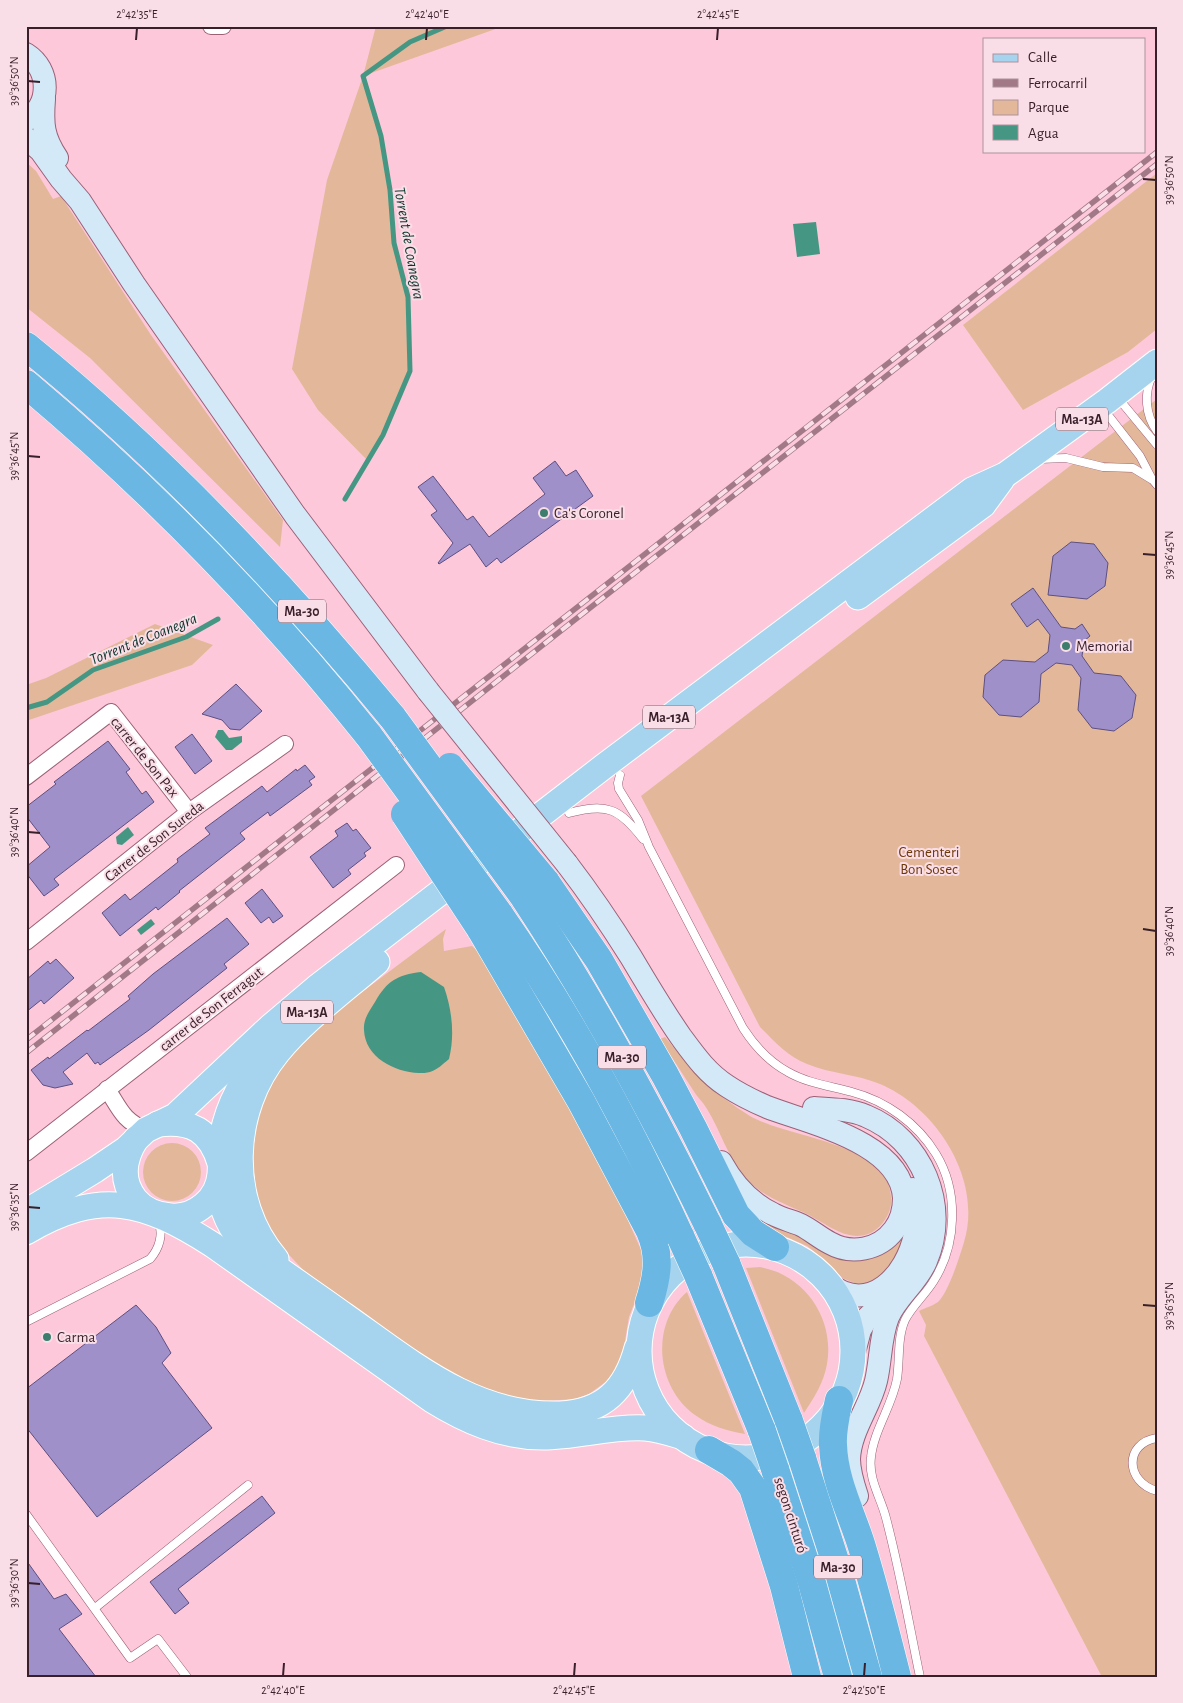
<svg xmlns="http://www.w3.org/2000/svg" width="1183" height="1703" font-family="'Alegreya Sans',sans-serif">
<rect width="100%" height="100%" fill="#fec8db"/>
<!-- green -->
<g fill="#e3b89a">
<polygon points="376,26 504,26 363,76 381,136 390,190 394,243 408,297 410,371 383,435 368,461 318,410 292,369 327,180 363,76"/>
<polygon points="26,162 36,171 53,199 61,196 151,335 283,520 280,547 90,358 26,307"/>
<polygon points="1157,173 1157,329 1128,352 1023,410 963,325"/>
<path d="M 1157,399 L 1157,1677 L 1102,1677 L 924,1336 L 926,1325 L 919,1311 C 925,1308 935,1305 939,1301 C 949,1290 960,1256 964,1242 C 983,1180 937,1108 880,1084 C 856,1074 831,1074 807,1064 C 788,1057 774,1041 760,1027 L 641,796 Z"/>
<polygon points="155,624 213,645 192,665 26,721 26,685 46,678"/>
<polygon points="446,929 443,939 444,951 472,946 485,958 544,1059 618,1198 642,1252 644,1264 640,1289 629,1317 623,1353 613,1375 607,1381 589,1394 575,1399 546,1401 518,1399 485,1390 447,1371 405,1343 309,1276 274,1239 265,1225 250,1176 256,1113 274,1073 314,1028"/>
<path d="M 665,1037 C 690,1067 716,1096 750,1116 C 787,1138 897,1143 891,1204 C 890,1213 885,1221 879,1227 C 855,1249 829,1225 807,1214 C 783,1203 760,1196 743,1175 C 727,1155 720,1130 707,1109 C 703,1102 697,1097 693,1090 C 682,1073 671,1056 660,1039 Z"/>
<circle cx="172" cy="1172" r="29"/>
<polygon points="750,1209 827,1251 908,1224 899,1255 880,1277 869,1283 857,1284 842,1278 825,1260 807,1246 775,1232 759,1222"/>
<path d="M 760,1267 C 805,1275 835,1319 827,1364 C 824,1382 814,1398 804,1413 L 746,1268 Z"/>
<path d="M 687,1292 L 745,1434 C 727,1431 710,1426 695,1415 C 656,1387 650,1324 687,1292 Z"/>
</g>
<!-- water -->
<g fill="#459784">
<polygon points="816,222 820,254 797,257 793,224"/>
<polygon points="218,730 223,730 229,738 242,736 242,742 232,750 226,750 215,737"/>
<polygon points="128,827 134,835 122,845 117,844 116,837"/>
<polygon points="151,919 155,924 141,935 137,930"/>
<path d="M 421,972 L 444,987 C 452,1010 455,1035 449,1059 C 443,1064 437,1070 430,1072 C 427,1073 422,1073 419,1073 C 394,1072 365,1057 364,1030 C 363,1019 370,1010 375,1002 C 387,981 397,975 421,972 Z"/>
</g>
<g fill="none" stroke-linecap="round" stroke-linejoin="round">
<!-- stream -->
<g stroke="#459784" stroke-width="5">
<polyline points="345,499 383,435 410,371 408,297 394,243 390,190 381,136 363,76 410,42 447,26"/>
<polyline points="26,708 47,702 93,670 186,637 218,619"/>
</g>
</g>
<!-- building -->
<g fill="#9f90ca" stroke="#5d4f82">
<polygon points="555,461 566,476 576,470 593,496 501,563 497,558 486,567 470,544 439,564 438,563 453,543 431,515 437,511 418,487 433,476 467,520 473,516 489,537 545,494 533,478"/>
<polygon points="1071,542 1094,544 1108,563 1105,586 1087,599 1048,595 1053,556"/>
<polygon points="1033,588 1061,627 1075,629 1082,624 1090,636 1084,641 1082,656 1094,673 1121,676 1136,695 1132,718 1114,731 1092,728 1078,710 1081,678 1072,665 1056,663 1041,674 1039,702 1021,717 999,715 983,697 985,675 1003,660 1035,662 1048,652 1050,635 1038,619 1027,627 1011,604"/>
<polygon points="236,684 262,711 240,730 230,729 222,720 202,714"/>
<polygon points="192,734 212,761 195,774 175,747"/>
<polygon points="108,741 130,769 126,772 142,794 146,791 154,802 54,879 59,885 44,896 26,873 26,867 50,847 26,816 26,807 56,784 54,782"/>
<polygon points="305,765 315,777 309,781 312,785 270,816 268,812 240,833 245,839 179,891 180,892 158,910 156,907 120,936 102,913 125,894 130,900 178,862 177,859 210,834 205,828 262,786 267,792 296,769 297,771"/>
<polygon points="347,823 353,831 356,829 371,848 364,853 366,856 348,870 351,874 333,888 310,857 338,836 335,831"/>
<polygon points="262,889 283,916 273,923 269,917 261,923 245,903"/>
<polygon points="227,918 249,944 224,964 227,968 149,1030 100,1065 98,1062 95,1064 87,1053 63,1072 73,1084 55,1088 43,1085 31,1070 48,1057 49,1059 87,1030 88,1031 130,999 128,996 153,974"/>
<polygon points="56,959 74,978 44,1004 41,1000 26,1012 26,980 48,961 50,964"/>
<polygon points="136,1305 156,1327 171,1353 162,1363 212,1428 97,1517 26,1427 26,1389"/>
<polygon points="262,1496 275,1513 178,1589 189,1603 175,1614 150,1582"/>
<polygon points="26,1560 54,1599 66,1594 82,1614 59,1629 96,1677 26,1677"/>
</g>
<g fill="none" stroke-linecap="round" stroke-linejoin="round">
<defs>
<g id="lane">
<path d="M 1152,376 C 1144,393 1145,415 1157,431"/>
<polyline points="1114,400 1123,404 1157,445"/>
<polyline points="1106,406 1108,415 1140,456 1152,479 1157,485"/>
<polyline points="1039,459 1066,458 1103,467 1133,468 1151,479"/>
<path d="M 620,775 L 618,783 L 619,789 L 638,820 L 649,847 L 743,1028 C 754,1045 769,1062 788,1072 C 807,1083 830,1086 852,1092 C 886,1101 917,1123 936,1154 C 959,1192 957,1245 933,1282 C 925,1295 912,1306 905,1320 C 897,1338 900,1360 897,1379 C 892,1406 874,1430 871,1457 C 868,1479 881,1498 886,1518 C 900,1571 909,1624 920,1677"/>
<path d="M 569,813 C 607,803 619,808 643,839"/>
<path d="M 26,1322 L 150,1259 C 159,1249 164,1234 158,1221"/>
<path d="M 1157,1438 C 1124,1443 1125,1482 1157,1491"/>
<polyline points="26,1514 130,1658 158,1639 187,1677"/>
<polyline points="95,1608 248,1485"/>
</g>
<g id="street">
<polyline points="211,26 223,26"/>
<polyline points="26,777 111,712 189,812"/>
<polyline points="26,942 189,812 285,744"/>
<path d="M 107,1089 C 120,1109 123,1121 146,1130"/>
<polyline points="26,1153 396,865"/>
</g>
<g id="secondary">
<path d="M 26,54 C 51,70 51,105 26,120"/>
<path d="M 44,99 C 42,124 43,137 57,158"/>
<polyline points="26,138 41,151 61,179 80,201 134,284 295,515 428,691"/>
<path d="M 567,864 C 590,894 611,925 631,957 C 647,984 663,1011 681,1037 C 695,1056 707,1073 727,1086 C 739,1094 753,1101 767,1107 C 808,1123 901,1142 904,1198 C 904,1210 901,1221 894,1230 C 879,1250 851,1255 830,1243 C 820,1238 811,1230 801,1225 C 792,1221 782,1219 773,1214 C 750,1203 733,1184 721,1162"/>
<path d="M 814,1108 C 831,1109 850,1109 866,1116 C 922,1139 950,1206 926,1261 C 917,1283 897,1296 888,1317 C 880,1337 881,1360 876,1381 C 870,1407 850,1431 849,1459 C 849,1472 853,1484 857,1496"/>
<path d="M 829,1284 C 870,1316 907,1275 915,1234 C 919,1219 917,1204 913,1189"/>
<polyline points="851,1364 860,1330 867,1318 897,1290"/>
</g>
<g id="primary">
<polyline points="858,597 983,505 1002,479"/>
<path d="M 158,1124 C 191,1120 210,1130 220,1163"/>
<path d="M 136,1139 C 124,1158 120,1180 135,1199 C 144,1210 156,1215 171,1216 C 195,1218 218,1199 220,1174 C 221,1161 220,1149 222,1136 C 225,1122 230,1106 237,1093 C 246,1072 262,1055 278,1039"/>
<path d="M 218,1185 C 221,1207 228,1228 245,1244 C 277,1269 311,1291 344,1315 C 411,1362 474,1417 560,1414 C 604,1412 626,1389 637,1348"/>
<polyline points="26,1212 95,1170 126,1149 146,1130 175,1116 270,1027 316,988 603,767 972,490 1005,475 1107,401 1157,362"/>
<path d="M 26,1232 C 101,1188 144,1201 213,1245 L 432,1400 C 466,1421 502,1437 543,1437 C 577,1437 611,1426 645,1428 C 658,1429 670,1433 683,1437"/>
<circle cx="746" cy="1351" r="107"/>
<path d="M 276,1259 C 226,1201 230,1110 278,1052 C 305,1019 345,990 377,962"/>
</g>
<g id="highway">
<path d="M 26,346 C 162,456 282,583 393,718"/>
<path d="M 26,384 C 152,490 266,607 369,736"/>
<polyline points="545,881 599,960 665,1075 693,1128 736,1215 753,1233 775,1247"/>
<path d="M 524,897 C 593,1002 653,1112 708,1225"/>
<path d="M 499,914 C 570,1016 629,1125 681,1238"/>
<path d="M 480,928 L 581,1101 L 650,1231 C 661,1256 657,1278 649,1303"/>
<polyline points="726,1263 789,1421"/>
<polyline points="698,1275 762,1431"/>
<path d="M 839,1400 C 836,1414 832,1430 833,1445 C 834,1481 852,1514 862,1547 C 875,1590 886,1633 897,1677"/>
<polyline points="709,1450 731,1463 741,1471 753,1488 784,1586 807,1677"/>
<polyline points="802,1458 839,1573 868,1677"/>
<polyline points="775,1469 812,1583 838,1677"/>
</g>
</defs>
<!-- lane casing -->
<use href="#lane" stroke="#9c6077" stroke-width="9"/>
<!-- street casing -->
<use href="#street" stroke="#9c6077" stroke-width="18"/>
<!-- secondary casing -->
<use href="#secondary" stroke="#9c6077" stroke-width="24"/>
<!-- primary casing -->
<use href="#primary" stroke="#fff" stroke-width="27"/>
<!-- highway casing -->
<use href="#highway" stroke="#fff" stroke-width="29"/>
<!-- lane -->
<use href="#lane" stroke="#fff" stroke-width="8"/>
<!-- street -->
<use href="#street" stroke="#fff" stroke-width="16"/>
<!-- secondary -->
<use href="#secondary" stroke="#d3e9f7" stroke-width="22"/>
<!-- primary -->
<use href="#primary" stroke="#a6d4ee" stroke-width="25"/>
<!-- highway -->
<use href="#highway" stroke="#6bb7e3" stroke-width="28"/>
<defs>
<g id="rail">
<polyline points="26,1040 1157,152"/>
<polyline points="26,1053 572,622 1157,164"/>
</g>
</defs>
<!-- rail casing -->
<use href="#rail" stroke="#a17987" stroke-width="5.5"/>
<!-- rail -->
<use href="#rail" stroke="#fadee7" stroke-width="4" stroke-dasharray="11" stroke-linecap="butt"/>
<defs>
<polyline id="secondary-bridge" points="428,691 567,864"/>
<g id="highway-bridge">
<polyline points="393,718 524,897"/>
<polyline points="369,736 499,914"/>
<polyline points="450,767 545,881"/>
<polyline points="405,814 480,928"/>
<polyline points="708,1225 726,1263"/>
<polyline points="681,1238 698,1275"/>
<polyline points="789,1421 802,1458"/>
<polyline points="762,1431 775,1469"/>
</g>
</defs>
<!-- secondary-bridge casing -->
<use href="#secondary-bridge" stroke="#9c6077" stroke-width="24" stroke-linecap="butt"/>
<!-- highway-bridge casing -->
<use href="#highway-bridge" stroke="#fff" stroke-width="29" stroke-linecap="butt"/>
<!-- secondary-bridge -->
<use href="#secondary-bridge" stroke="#d3e9f7" stroke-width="22"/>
<!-- highway-bridge -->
<use href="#highway-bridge" stroke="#6bb7e3" stroke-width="28"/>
</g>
<!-- ticks -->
<path fill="none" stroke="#381f29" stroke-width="2" d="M 136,40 L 137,28M 426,40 L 427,28M 717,40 L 718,28M 28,81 L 40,82M 1143,179 L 1156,180M 28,456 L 40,457M 1143,554 L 1156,555M 28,832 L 40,833M 1143,929 L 1156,931M 28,1207 L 40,1208M 1143,1305 L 1156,1306M 28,1583 L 40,1584M 283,1676 L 284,1663M 574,1676 L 575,1663M 864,1676 L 865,1663"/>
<!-- markers -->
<g fill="#3c7d6e" stroke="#fadee7" stroke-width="2">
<circle cx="544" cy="513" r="5"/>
<circle cx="1066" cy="646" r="5"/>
<circle cx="47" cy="1337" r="5"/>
</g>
<g text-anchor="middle" stroke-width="4" stroke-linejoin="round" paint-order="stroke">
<!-- shield labels -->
<g fill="#fadee7" stroke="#725862" stroke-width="1">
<rect x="1056" y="407.5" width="52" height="23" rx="4"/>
<rect x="278" y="599.5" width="48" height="23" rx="4"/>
<rect x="643" y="705.5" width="52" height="23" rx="4"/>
<rect x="281" y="1000.5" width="52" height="23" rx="4"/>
<rect x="598" y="1045.5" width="48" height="23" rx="4"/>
<rect x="814" y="1555.5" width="48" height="23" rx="4"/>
</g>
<g font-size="14" font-weight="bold" fill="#381f29">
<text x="1082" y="424">Ma-13A</text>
<text x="302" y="616">Ma-30</text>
<text x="669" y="722">Ma-13A</text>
<text x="307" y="1017">Ma-13A</text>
<text x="622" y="1062">Ma-30</text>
<text x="838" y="1572">Ma-30</text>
</g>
<!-- poi labels -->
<g font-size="15" fill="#381f29" stroke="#fadee7" text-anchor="start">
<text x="554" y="518">Ca's Coronel</text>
<text x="1076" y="651">Memorial</text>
<text x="57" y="1342">Carma</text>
</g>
<!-- street labels -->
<g font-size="15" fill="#381f29" stroke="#fadee7">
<text transform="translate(145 757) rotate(51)" y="5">carrer de Son Pax</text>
<text transform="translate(154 841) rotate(-38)" y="5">Carrer de Son Sureda</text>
<text transform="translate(211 1009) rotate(-38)" y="5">carrer de Son Ferragut</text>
<text transform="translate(791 1515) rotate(72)" y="5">segon cinturó</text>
</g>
<!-- park labels -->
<g font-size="15" fill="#6e390a" stroke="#fadee7">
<text x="929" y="857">Cementeri<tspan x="929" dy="17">Bon Sosec</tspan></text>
</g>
<!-- water labels -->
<g font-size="16" font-style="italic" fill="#0e352d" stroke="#fadee7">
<text transform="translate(410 243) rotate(80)" y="6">Torrent de Coanegra</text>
<text transform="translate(143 638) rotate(-22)" y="6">Torrent de Coanegra</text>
</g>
</g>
<!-- border -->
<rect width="1183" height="1703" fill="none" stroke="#fadee7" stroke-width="55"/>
<!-- legend -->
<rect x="983" y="38" width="162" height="115" fill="#fadee7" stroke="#ac929b"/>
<rect x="993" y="54" width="25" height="8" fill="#a6d4ee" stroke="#ac929b"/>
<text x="1028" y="62" font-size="15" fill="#381f29">Calle</text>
<rect x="993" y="79" width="25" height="8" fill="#a17987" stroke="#ac929b"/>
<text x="1028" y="88" font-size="15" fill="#381f29">Ferrocarril</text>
<rect x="993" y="100" width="25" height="15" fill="#e3b89a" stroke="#ac929b"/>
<text x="1028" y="112" font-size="15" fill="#381f29">Parque</text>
<rect x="993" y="125" width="25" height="15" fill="#459784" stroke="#ac929b"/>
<text x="1028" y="138" font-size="15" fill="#381f29">Agua</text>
<rect x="28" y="28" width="1128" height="1648" fill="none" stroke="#381f29" stroke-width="2"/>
<g font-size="12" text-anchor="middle" fill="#381f29">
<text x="137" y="18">2°42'35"E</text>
<text x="427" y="18">2°42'40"E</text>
<text x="718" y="18">2°42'45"E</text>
<text transform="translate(14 81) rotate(-90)" y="4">39°36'50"N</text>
<text transform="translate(1169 180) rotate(-90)" y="4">39°36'50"N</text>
<text transform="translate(14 456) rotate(-90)" y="4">39°36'45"N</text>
<text transform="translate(1169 555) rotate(-90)" y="4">39°36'45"N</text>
<text transform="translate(14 832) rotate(-90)" y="4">39°36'40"N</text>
<text transform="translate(1169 931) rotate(-90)" y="4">39°36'40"N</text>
<text transform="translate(14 1207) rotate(-90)" y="4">39°36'35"N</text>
<text transform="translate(1169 1306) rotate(-90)" y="4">39°36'35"N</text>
<text transform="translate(14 1583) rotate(-90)" y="4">39°36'30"N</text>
<text x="283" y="1694">2°42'40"E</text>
<text x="574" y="1694">2°42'45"E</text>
<text x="864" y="1694">2°42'50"E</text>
</g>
</svg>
